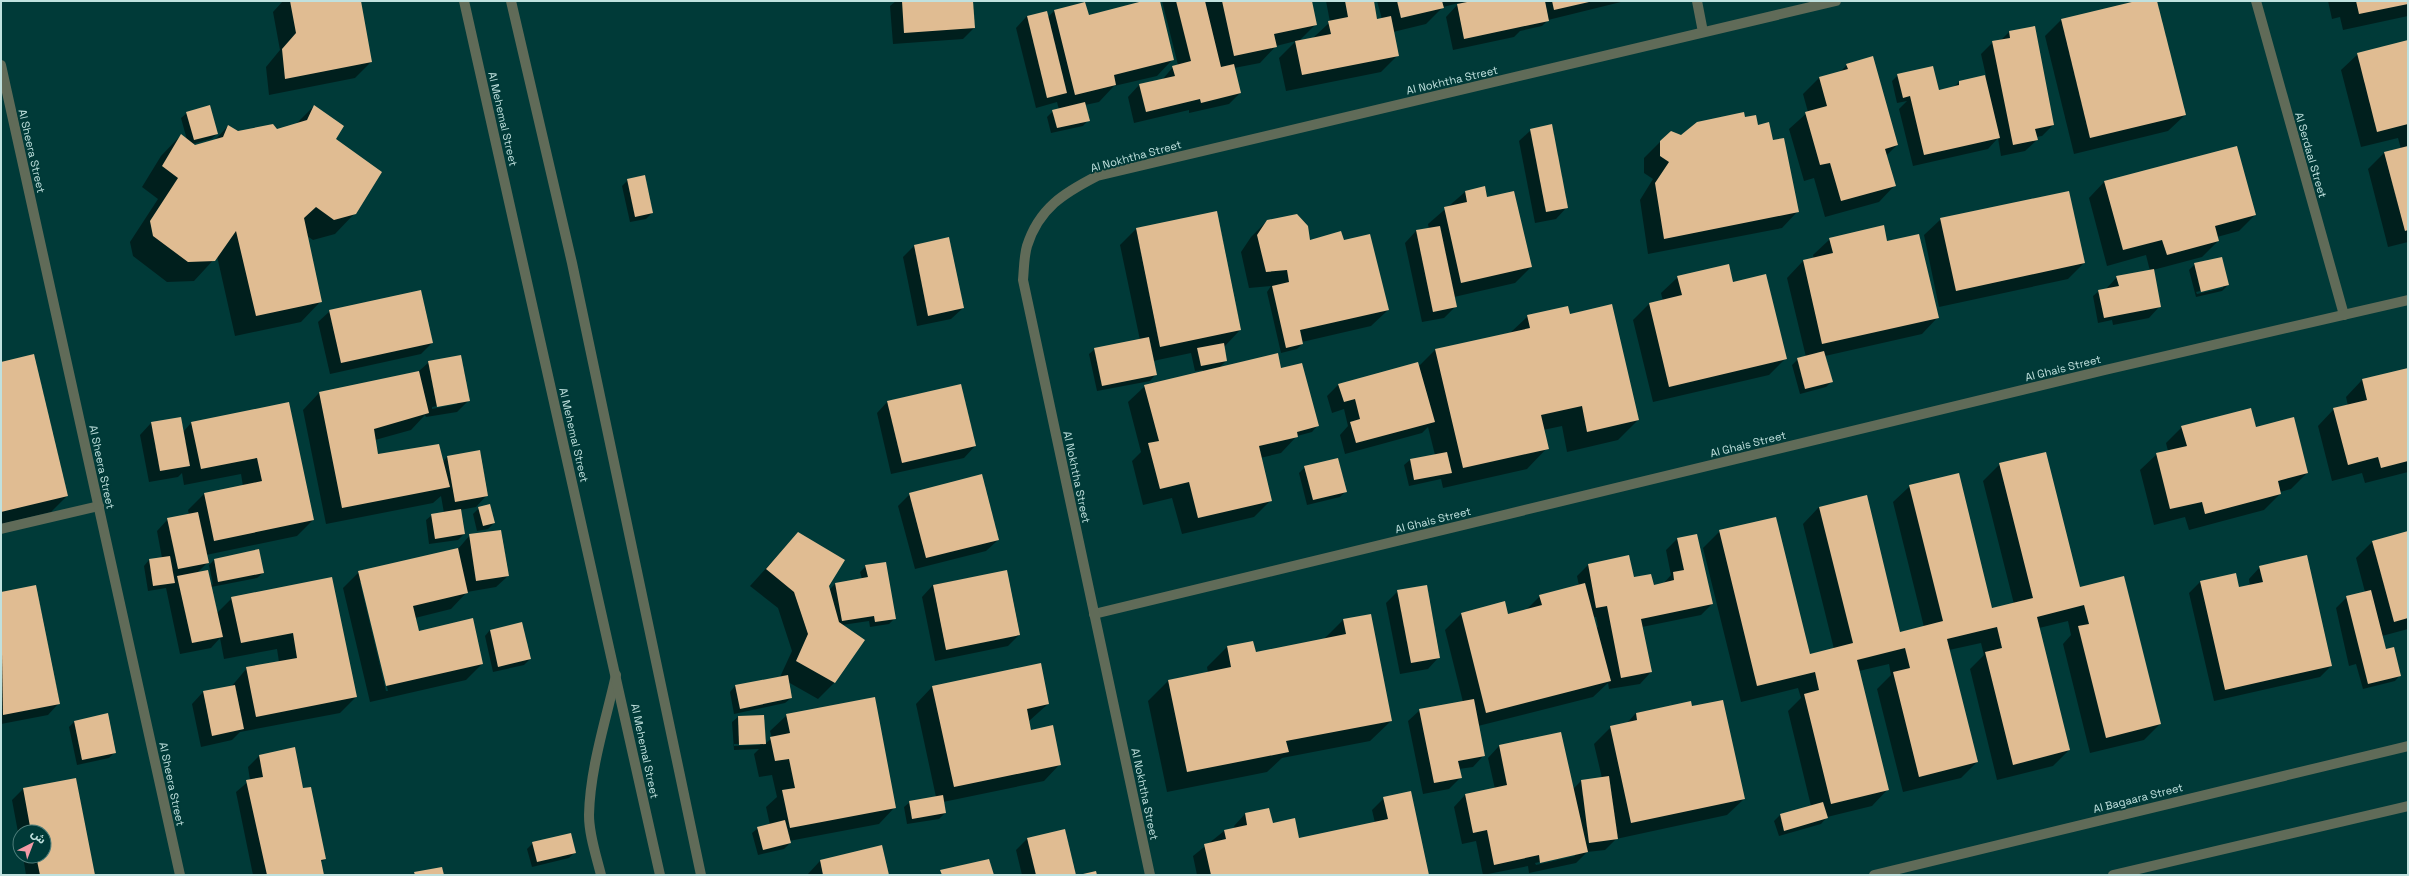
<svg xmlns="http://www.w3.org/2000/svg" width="2409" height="876" font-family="'Space Grotesk','Noto Sans Arabic',sans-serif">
<rect width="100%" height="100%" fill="#003a38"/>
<!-- shadow -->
<g fill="#0007" fill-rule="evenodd">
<polygon points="283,1 360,1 371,62 355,78 269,95 266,67 280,50 273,12"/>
<polygon points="896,1 972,1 974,28 963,39 893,44 890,6"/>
<polygon points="1147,1 1158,1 1173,59 1157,76 1114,86 1099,102 1085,105 1088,120 1083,126 1051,133 1047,117 1053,111 1059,110 1057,102 1036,108 1016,28 1027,16 1048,17 1054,11 1088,16"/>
<polygon points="1162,1 1311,1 1316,24 1299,41 1313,38 1330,22 1326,1 1373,1 1377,20 1382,19 1377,1 1625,1 1548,20 1542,26 1520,31 1514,37 1453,50 1446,17 1459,3 1443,7 1426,24 1393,32 1398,55 1381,72 1286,91 1279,58 1296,41 1276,46 1260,63 1234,68 1240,93 1229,104 1189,113 1189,110 1134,123 1128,97 1139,85 1162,80 1173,67 1178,65"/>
<polygon points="2140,1 2156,1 2185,115 2168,131 2074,154 2045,36 2061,20"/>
<polygon points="2328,1 2408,1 2408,16 2343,30 2340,17 2332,19"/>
<polygon points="2009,32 2053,125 2042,136 2036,137 2037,140 2025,151 2001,156 1998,138 1988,149 1913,166 1899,109 1907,101 1897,103 1892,81 1898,75 1938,91 1954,87 1959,82 1986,76 1981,54 1993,42 2000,41"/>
<polygon points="2408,41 2408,242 2388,247 2368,169 2384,153 2401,149 2398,138 2361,147 2341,70 2358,54"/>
<polygon points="1847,65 1897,145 1886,156 1895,185 1879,202 1825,217 1814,178 1804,181 1789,129 1808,112 1803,94 1819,78 1839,73"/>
<polygon points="314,106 334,140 355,213 335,234 313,240 307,236 321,301 301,322 235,336 217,256 194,281 167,282 133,256 130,242 158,199 142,187 161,156 181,135 187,140 181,118 187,113 217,134 211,139 192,144 195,146 214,141 228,126 238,132 277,130 295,125"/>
<polygon points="1744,118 1758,126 1772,141 1798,211 1782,228 1648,254 1640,200 1653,179 1644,173 1644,158 1660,142"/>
<polygon points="1531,130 1567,207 1556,219 1535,223 1519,141"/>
<polygon points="628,180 652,213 646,219 630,222 622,186"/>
<polygon points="2105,181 2255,215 2239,231 2217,237 2218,241 2202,257 2153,270 2160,306 2149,318 2113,325 2112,320 2098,323 2093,296 2099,291 2106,289 2117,277 2150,271 2146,255 2107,266 2089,198"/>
<polygon points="1465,192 1486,198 1531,267 1515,283 1454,297 1455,307 1444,318 1422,322 1405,243 1416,231 1429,229 1428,224"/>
<polygon points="1941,219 2084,263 2068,279 1939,307 1924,235"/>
<polygon points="1267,221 1310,241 1344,241 1388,310 1371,326 1302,342 1302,344 1297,349 1281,353 1267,292 1271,286 1249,288 1241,252 1251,237"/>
<polygon points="1136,229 1240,330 1224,347 1226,361 1219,368 1281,369 1317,426 1312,432 1297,436 1281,453 1260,458 1271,500 1254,517 1182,534 1172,498 1143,505 1132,461 1141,452 1128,402 1145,386 1203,372 1203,370 1195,371 1191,353 1153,361 1155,375 1150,381 1097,391 1089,354 1095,349 1140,340 1120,245"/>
<polygon points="1830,239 1886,243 1938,317 1922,334 1825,356 1831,382 1826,387 1800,394 1792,365 1798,359 1806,357 1787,278 1803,261 1814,259 1813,255"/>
<polygon points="915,245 963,308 951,319 917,326 903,257"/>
<path d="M 2195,264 L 2228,285 L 2222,291 L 2196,297 L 2189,270 ZM 2223,286 L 2223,288 L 2197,294 L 2196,292 Z"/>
<polygon points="1678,277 1733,283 1786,358 1769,375 1653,402 1633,320 1649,304 1663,301 1661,293"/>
<polygon points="330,311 432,343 421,354 330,374 318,322"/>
<polygon points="1569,315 1638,420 1618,440 1567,452 1562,426 1543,430 1547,448 1527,469 1443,488 1441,479 1409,486 1404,465 1410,460 1435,455 1428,427 1422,433 1345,454 1340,435 1348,426 1344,409 1332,413 1327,396 1339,384 1418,367 1435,350 1510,333 1528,316"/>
<path d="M 429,362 L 469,400 L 457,412 L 426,417 L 425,415 L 411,430 L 375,440 L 377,455 L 443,462 L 447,457 L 487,495 L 476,507 L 460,510 L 464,534 L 458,540 L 429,544 L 426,520 L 432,515 L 444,513 L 441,496 L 433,503 L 326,524 L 303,410 L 319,393 L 418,372 ZM 457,402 L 457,404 L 432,409 L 432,407 Z"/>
<polygon points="1,363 67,496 51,512 1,524"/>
<polygon points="2408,369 2408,472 2365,483 2362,473 2332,481 2318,426 2334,409 2348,406 2346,397 2362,380"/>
<polygon points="961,385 975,446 964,458 891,474 877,413 888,401"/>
<polygon points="289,403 313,520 297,536 206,555 208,562 197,573 213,585 209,565 214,560 263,573 257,578 211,587 217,613 232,598 331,578 356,697 340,713 240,732 232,740 201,747 192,704 203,692 231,687 247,668 279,662 277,649 224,659 220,638 211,648 180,654 166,588 148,591 144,566 149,560 162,558 157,531 168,519 189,515 188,510 204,494 243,486 241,474 184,485 182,473 178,477 149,482 140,435 151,423 183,432 191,423"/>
<polygon points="2182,427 2256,428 2307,473 2291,489 2280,492 2280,494 2264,510 2189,530 2185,517 2154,525 2140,470 2157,454 2168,451 2166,443"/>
<polygon points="2000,464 2079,588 2160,724 2144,740 2090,753 2063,644 2071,635 2068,621 2039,628 2069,750 2053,766 1997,780 1970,669 1984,655 1981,643 1949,650 1977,762 1961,778 1903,792 1877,689 1891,675 1889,664 1859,671 1888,789 1872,806 1827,817 1821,824 1779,836 1774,821 1780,815 1811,806 1788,711 1801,698 1798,688 1741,702 1703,548 1720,531 1809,655 1834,649 1803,524 1819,507 1900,633 1924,627 1893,502 1910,486 1992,610 2014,604 1983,481"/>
<polygon points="1305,467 1346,491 1340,497 1307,505 1299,473"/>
<polygon points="910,494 998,540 986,551 915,569 898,506"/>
<polygon points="479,508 494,523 488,529 477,531 473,514"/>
<polygon points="2408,532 2408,629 2382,636 2385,650 2400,675 2395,681 2363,689 2356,664 2349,666 2336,608 2347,597 2365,592 2356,558 2372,542"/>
<polygon points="798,533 829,590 835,584 862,579 860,572 866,566 895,618 889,624 870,627 869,621 842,625 834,683 818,699 788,682 791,698 785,703 734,714 730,692 735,686 780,677 792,651 778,608 750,586"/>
<path d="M 470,535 L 508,576 L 496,587 L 467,592 L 451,609 L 415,618 L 418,632 L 482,664 L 466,680 L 370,702 L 343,588 L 359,572 L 458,549 ZM 360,582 L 362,582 L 388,691 L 386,691 Z"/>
<path d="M 1677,539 L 1712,604 L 1701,615 L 1642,627 L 1651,672 L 1640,684 L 1609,689 L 1608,683 L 1593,697 L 1478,726 L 1484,755 L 1473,767 L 1459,769 L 1461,777 L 1449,789 L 1423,794 L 1408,721 L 1420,710 L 1463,702 L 1445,630 L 1461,614 L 1507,615 L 1525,611 L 1540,596 L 1579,586 L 1577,576 L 1588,565 L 1653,586 L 1663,584 L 1671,575 L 1666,550 ZM 1593,617 L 1596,617 L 1598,627 L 1596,628 Z"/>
<polygon points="2260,567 2331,666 2320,677 2214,701 2189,593 2201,581 2238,588 2250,586 2249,579"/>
<polygon points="1006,571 1019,635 1008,646 935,661 922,597 933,585"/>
<polygon points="35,586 59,703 48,715 1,724 1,593"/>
<polygon points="1398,591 1439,657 1428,669 1400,674 1386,603"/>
<polygon points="1370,615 1391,721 1370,741 1282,758 1267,772 1167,792 1148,701 1169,680 1208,673 1207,667 1227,647 1255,653 1324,639 1343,620"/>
<polygon points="490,630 530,659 524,665 493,672 485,636"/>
<polygon points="1040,665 1048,704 1029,721 1031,731 1060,764 1044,781 943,802 945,813 939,819 907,824 904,807 910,802 936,797 916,704 932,687"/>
<path d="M 1690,702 L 1744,799 L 1727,815 L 1616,839 L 1605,850 L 1587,852 L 1576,863 L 1529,873 L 1528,866 L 1483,875 L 1476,841 L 1462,844 L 1454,807 L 1465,795 L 1495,789 L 1488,758 L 1499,746 L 1560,733 L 1573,789 L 1581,781 L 1602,778 L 1594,744 L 1611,727 L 1626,724 L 1636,713 ZM 1575,854 L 1575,856 L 1536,865 L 1535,863 Z"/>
<path d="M 787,715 L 895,807 L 879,824 L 789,841 L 790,843 L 784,849 L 758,855 L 752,833 L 758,828 L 770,825 L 766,807 L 777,797 L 772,775 L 759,777 L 754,754 L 759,749 L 734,750 L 732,722 L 738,717 L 765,744 L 772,738 L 770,731 ZM 760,743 L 760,745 L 734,746 L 734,744 Z"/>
<polygon points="74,722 115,752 109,758 77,765 69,727"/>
<polygon points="294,749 303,789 325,859 320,863 323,875 253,875 236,792 250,780 248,767 259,756"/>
<polygon points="76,779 94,875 26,875 23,856 44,856 44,832 20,832 20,843 12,800 23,789"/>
<polygon points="1384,798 1428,875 1197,875 1193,856 1224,831 1235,829 1234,826 1245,814 1272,824 1298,839 1375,823 1372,810"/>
<polygon points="1064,830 1075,875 1022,875 1016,850 1027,839"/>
<polygon points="533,843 575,852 569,858 532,867 527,849"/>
<polygon points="881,847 888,875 807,875 820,861"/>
</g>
<!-- building -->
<g fill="#e0bc92">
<polygon points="290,1 361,1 372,62 285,79 282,49 296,33"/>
<polygon points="902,1 973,1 975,28 904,33"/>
<polygon points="1143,1 1160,1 1174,60 1114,75 1116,85 1075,95 1054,10 1085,2 1089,15"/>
<polygon points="1176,1 1205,1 1221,67 1234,64 1241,93 1201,103 1200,99 1146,112 1139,84 1175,76 1172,66 1191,61"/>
<polygon points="1222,1 1312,1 1317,25 1274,34 1277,47 1234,56"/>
<polygon points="1345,1 1374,1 1377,19 1391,16 1399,56 1302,75 1295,41 1331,34 1328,21 1348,17"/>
<polygon points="1397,1 1442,1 1444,8 1401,18"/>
<polygon points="1472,1 1545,1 1549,21 1464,39 1457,4"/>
<polygon points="1552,1 1589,1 1589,2 1554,10"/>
<polygon points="2136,1 2157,1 2186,115 2090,138 2061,19"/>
<polygon points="2356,1 2408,1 2408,4 2359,14"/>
<polygon points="1047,11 1067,93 1047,98 1027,16"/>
<polygon points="2035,26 2054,125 2035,129 2038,140 2013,145 1992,41 2010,38 2009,31"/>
<polygon points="2408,40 2408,124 2377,132 2357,53"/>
<polygon points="1873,56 1898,145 1885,149 1896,186 1841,201 1830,163 1820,165 1805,112 1827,106 1819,77 1848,69 1846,64"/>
<polygon points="1933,66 1939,90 1959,85 1959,81 1985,75 2000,138 1924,155 1910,96 1903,98 1897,74"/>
<polygon points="1085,102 1090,121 1057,128 1052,110"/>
<polygon points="210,105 218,134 194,140 186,112"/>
<polygon points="314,105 344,126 336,139 382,172 356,214 334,220 316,207 304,218 322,302 256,316 236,231 215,261 188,262 153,236 150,221 178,178 162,166 181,134 195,145 223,137 228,125 238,131 273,124 277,129 307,120"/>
<polygon points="1744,112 1745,117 1756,115 1758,125 1769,122 1773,140 1784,138 1799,212 1664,239 1655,183 1669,162 1660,156 1660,141 1671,131 1681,135 1697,122"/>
<polygon points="1552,124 1568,208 1546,212 1530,129"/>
<polygon points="2237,146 2256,215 2215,226 2219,241 2167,255 2162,240 2123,250 2104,181"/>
<polygon points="2408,146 2408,230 2405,231 2384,152"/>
<polygon points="645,175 653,213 635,217 627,179"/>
<polygon points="1485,186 1487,197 1514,191 1532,267 1461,283 1444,207 1467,202 1465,191"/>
<polygon points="2069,191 2085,263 1956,291 1940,218"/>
<polygon points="1217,211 1241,330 1160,347 1136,228"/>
<polygon points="1297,214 1308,226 1310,240 1341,231 1344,240 1370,234 1389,310 1300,330 1303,344 1286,348 1272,286 1289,282 1287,270 1266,272 1257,235 1267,220"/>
<polygon points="1884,225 1887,241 1919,234 1939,318 1822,344 1803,260 1833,253 1829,238"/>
<polygon points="1440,226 1457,307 1433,312 1416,230"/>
<polygon points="949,237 964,308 928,316 914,245"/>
<polygon points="2222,257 2229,285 2201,292 2194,263"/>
<polygon points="1729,264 1733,282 1766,274 1787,359 1669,387 1649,303 1682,295 1677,276"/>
<polygon points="2154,269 2161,307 2104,318 2098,290 2119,286 2116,276"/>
<polygon points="421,290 433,343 341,363 329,310"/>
<polygon points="1612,304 1639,420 1587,432 1582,406 1541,415 1549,449 1463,468 1435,349 1530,328 1527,315 1568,306 1570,314"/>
<polygon points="1149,337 1157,375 1102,386 1094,348"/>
<polygon points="1224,343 1227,361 1201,366 1197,348"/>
<polygon points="1824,351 1833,382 1805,389 1797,358"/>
<polygon points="1278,353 1281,368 1302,363 1319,426 1297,432 1298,437 1259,446 1272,501 1198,518 1189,482 1160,489 1148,443 1159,441 1144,385"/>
<polygon points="34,354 68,496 1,512 1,362"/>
<polygon points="461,355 470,401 437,407 428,361"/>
<polygon points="1418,362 1435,422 1356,443 1350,422 1360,419 1355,399 1344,402 1338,384"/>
<polygon points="2408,368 2408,461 2381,468 2378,457 2348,465 2333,408 2367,400 2362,379"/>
<polygon points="419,371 429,413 374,429 378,454 439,444 450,487 342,508 319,392"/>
<polygon points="961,384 976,446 902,463 887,401"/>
<polygon points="289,402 314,520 214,541 204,493 262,481 257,458 201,469 191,422"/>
<polygon points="2251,408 2256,427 2294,417 2308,473 2278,481 2281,494 2205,514 2202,502 2170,509 2156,453 2187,446 2181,426"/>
<polygon points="181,417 190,466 160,471 151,422"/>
<polygon points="480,450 488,496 455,502 447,456"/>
<polygon points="1447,452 1452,473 1414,480 1410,459"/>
<polygon points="2046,452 2080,587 2124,576 2161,724 2106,738 2078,626 2089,624 2084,605 2037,617 2070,750 2013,765 1985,652 2002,648 1997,627 1947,639 1978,762 1919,777 1893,672 1910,668 1905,648 1857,660 1889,790 1831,804 1804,694 1819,690 1815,672 1757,686 1719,530 1776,517 1810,654 1853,643 1819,507 1867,495 1900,632 1943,621 1909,485 1959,473 1992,608 2033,598 1999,463"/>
<polygon points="1338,458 1347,492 1313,500 1304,466"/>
<polygon points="982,474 999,540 926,558 909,493"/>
<polygon points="490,504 495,523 483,526 478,507"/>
<polygon points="461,509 465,534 435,539 431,514"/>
<polygon points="198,512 209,563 178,569 167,518"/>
<polygon points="501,530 509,576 476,581 469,534"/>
<polygon points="2408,531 2408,618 2394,622 2372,541"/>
<polygon points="798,532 845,560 829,586 839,622 865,640 835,683 796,661 808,634 794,592 766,569"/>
<polygon points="1697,534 1713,604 1641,619 1652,672 1621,678 1607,606 1596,608 1588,564 1629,555 1634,577 1651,574 1654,585 1674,580 1673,572 1684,570 1677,538"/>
<polygon points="458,548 468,593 413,606 419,631 473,618 483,664 386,686 358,571"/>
<polygon points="259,549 264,573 218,582 214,559"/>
<polygon points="2307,555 2332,666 2225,690 2200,581 2236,573 2239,587 2263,582 2259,566"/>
<polygon points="170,556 175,583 153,586 149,559"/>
<polygon points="886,562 896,619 875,622 874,616 842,621 835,583 868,577 865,565"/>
<polygon points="208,570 223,637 192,643 177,576"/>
<polygon points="1007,570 1020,635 946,650 933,585"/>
<polygon points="332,577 357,697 256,717 246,667 297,658 293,633 241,643 231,597"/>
<polygon points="1585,583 1611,681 1486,713 1461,613 1505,601 1508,614 1542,605 1539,595"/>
<polygon points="36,585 60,704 3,715 1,592"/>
<polygon points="1427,585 1440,658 1411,663 1397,590"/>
<polygon points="2371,590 2386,649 2394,647 2401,676 2368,684 2346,596"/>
<polygon points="1371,614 1392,721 1286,741 1289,752 1187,772 1168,680 1231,667 1227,646 1253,641 1256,652 1346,634 1343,619"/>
<polygon points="522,622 531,659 498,667 490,630"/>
<polygon points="1041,663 1049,704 1027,709 1031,730 1053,725 1061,765 954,787 932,686"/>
<polygon points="788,675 792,698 740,709 735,685"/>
<polygon points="235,685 244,729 212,736 203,691"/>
<polygon points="875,697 896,808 790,828 782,790 795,788 789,759 775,761 770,737 790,733 786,714"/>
<polygon points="1474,699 1485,756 1458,761 1462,778 1434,783 1419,709"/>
<polygon points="1723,700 1745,799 1631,823 1610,726 1637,720 1636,713 1691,701 1692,706"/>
<polygon points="108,713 116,753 82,760 74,721"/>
<polygon points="764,715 766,744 739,745 738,716"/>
<polygon points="1561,732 1588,852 1540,863 1539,855 1494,865 1487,830 1473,833 1465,794 1507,785 1499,745"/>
<polygon points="295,747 303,788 311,787 326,859 321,860 324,875 267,875 246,780 263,777 259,755"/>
<polygon points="1609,776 1618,839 1589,843 1581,780"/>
<polygon points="76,778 95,875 40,875 36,856 44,856 44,832 31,832 23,788"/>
<polygon points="1411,791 1429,875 1211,875 1204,844 1226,839 1224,830 1247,825 1245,813 1269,808 1273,823 1295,818 1299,838 1388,819 1383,797"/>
<polygon points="943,795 946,813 912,819 909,801"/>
<polygon points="1823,802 1828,818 1784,831 1780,814"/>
<polygon points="785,820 791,843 763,850 757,827"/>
<polygon points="1065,829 1076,875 1036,875 1027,838"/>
<polygon points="571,833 576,853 537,862 532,842"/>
<polygon points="882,845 889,875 823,875 820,860"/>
<polygon points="989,859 994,875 942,875 940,870"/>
<polygon points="442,867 444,875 415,875 414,872"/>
<polygon points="1096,871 1097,875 1083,875 1083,874"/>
</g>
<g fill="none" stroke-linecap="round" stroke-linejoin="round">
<!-- service -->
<g stroke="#606b58" stroke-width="10">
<polyline points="1,529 99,506"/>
<path d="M 601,875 C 596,855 589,835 589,815 C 590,768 606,720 616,675"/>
</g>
<!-- minor -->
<g stroke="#606b58" stroke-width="10">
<polyline points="1697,1 1703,32"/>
<polyline points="2256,1 2344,315"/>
<polyline points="1,65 180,875"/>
<polyline points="1094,614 2105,370 2408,300"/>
<path d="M 1150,875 L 1023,280 C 1024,269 1024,256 1027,246 C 1039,208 1064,193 1097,176 L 1836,1"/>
</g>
<!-- tertiary -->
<g stroke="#606b58" stroke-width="10">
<polyline points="464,1 660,875"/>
<polyline points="511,1 572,263 701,875"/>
<polyline points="1874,875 2408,746"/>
<polyline points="2113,875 2408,806"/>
</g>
</g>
<g text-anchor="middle" stroke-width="4" stroke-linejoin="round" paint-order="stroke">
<!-- street labels -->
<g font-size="11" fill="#c0e1de" stroke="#003a38">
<text transform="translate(1452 80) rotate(-13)" y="4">Al Nokhtha Street</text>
<text transform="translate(503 119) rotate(77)" y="4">Al Mehemal Street</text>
<text transform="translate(32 151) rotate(77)" y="4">Al Sheera Street</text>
<text transform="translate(2311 155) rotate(74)" y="4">Al Serdaal Street</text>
<text transform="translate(1136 156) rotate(-15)" y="4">Al Nokhtha Street</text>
<text transform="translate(2063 368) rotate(-14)" y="4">Al Ghais Street</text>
<text transform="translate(574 435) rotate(77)" y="4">Al Mehemal Street</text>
<text transform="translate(1748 444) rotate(-14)" y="4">Al Ghais Street</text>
<text transform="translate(102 467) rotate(78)" y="4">Al Sheera Street</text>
<text transform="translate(1077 477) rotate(78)" y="4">Al Nokhtha Street</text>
<text transform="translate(1433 520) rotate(-14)" y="4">Al Ghais Street</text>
<text transform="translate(645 751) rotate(78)" y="4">Al Mehemal Street</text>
<text transform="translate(172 784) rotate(78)" y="4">Al Sheera Street</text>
<text transform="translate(1145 794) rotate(78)" y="4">Al Nokhtha Street</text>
<text transform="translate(2138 798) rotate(-14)" y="4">Al Bagaara Street</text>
</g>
</g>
<!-- border -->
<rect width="2409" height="876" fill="none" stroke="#c0e1de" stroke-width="4"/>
<!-- north arrow -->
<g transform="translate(32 844) rotate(42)"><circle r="19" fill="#003a38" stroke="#4d7d7a"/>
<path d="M0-3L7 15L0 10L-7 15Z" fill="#f49aa6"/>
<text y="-6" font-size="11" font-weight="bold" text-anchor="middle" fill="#c0e1de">ش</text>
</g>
</svg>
